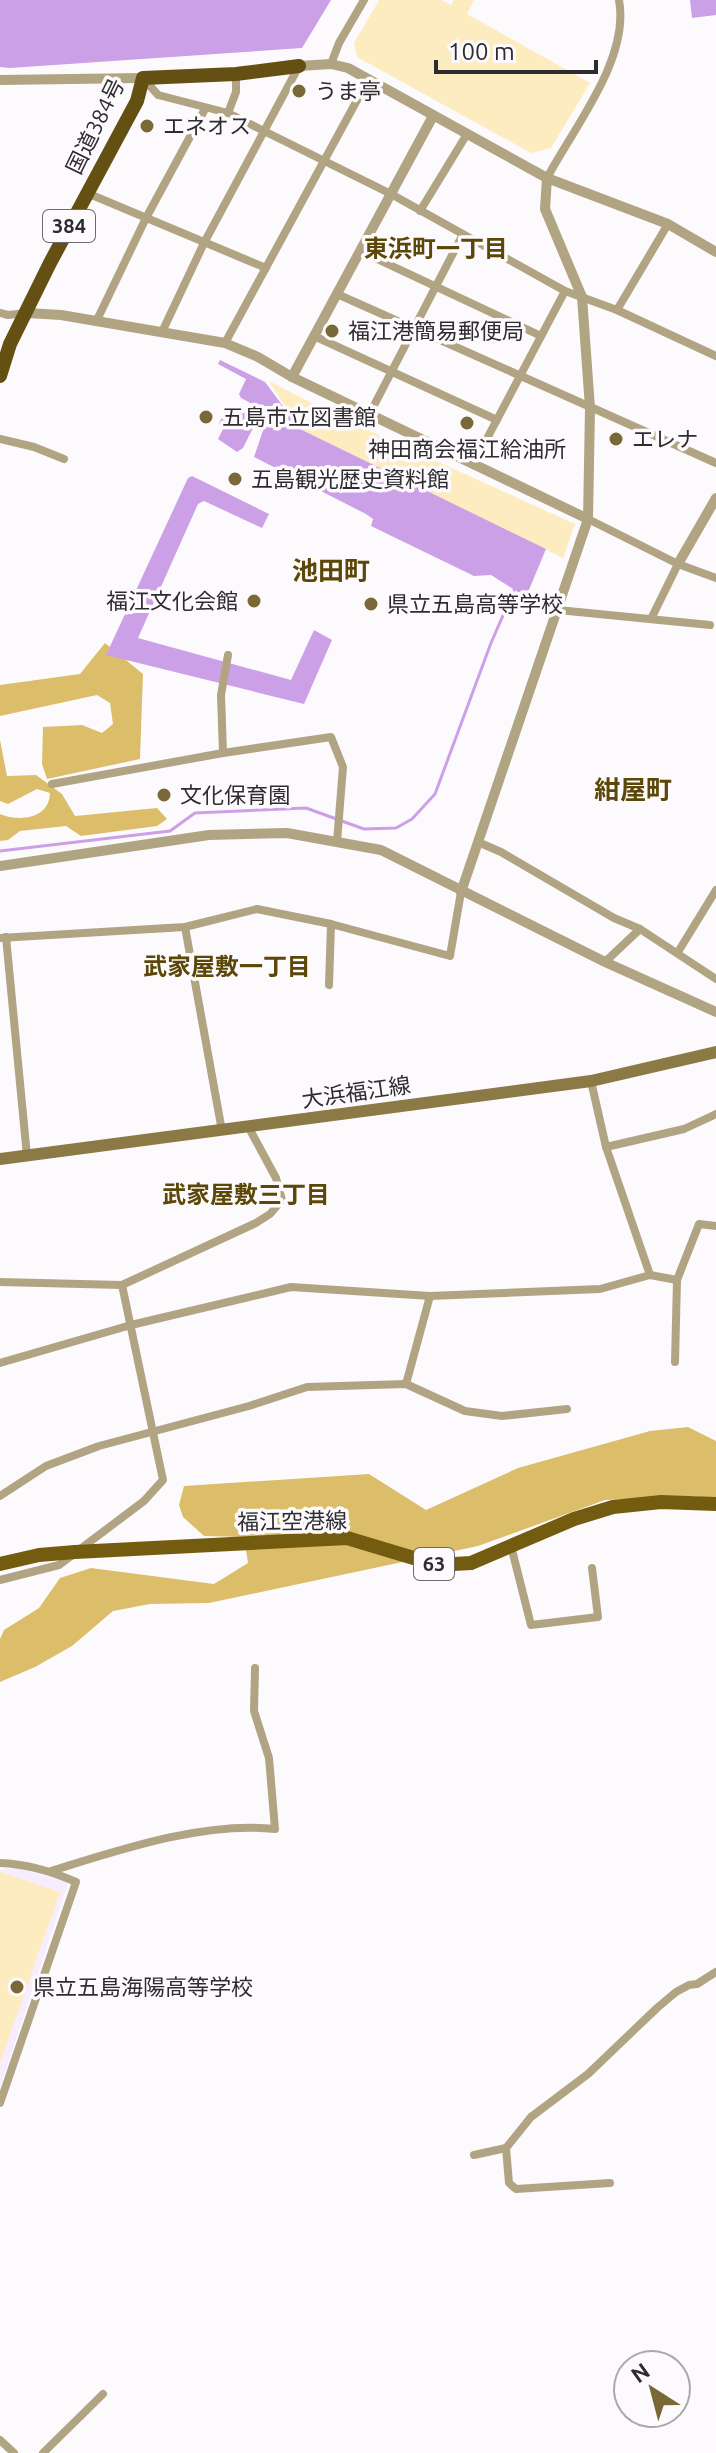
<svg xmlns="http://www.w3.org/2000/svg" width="716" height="2453" font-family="Ubuntu,'Noto Sans JP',sans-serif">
<rect width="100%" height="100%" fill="#fdfafe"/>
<!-- built -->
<polygon fill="#f7edfe" points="17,1868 67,1882 67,1886 0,2087 0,1870"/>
<!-- green -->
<g fill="#fcecc0">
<polygon points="379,0 441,0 451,5 454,0 474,0 467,14 590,83 551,148 531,153 357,57 354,43"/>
<polygon points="269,381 337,416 575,524 563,558 300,429"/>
<polygon points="0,1872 60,1892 0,2063"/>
</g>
<!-- forest -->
<g fill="#dcbe6a">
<polygon points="105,643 143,674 140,759 47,779 42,764 43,727 82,725 102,733 113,724 110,703 97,695 0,716 0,685 80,674"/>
<path d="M 0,740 L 7,776 L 36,775 L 62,794 L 75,816 L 157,808 L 167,819 L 157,826 L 81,836 L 66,826 L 20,831 L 8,840 L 0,841 L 0,814 C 20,822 49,819 50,793 L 37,789 L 8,804 L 0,801 Z"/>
<polygon points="688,1427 716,1441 716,1500 695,1496 605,1500 478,1546 209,1603 150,1604 113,1611 72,1646 35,1667 0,1682 0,1639 4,1630 39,1608 60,1578 91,1568 214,1584 248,1563 244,1537 204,1536 183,1517 179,1505 184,1486 369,1474 426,1510 518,1468 650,1431"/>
</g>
<!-- water -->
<g fill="#cca0e7">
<polygon points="0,0 331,0 302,48 10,68 0,67"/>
<polygon points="690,0 716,0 716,15 692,18"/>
<polygon points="220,360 265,382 300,429 546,549 526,597 491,575 474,576 371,526 373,519 366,514 254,457 269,413 241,398 239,394 246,379 218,364"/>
<polygon points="235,407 257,420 243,448 237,452 218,439 223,429 219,423 223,416 229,414"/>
<polygon points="192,476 269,514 262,528 204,501 198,504 138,638 291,680 314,630 332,640 304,704 106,655 188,478"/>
</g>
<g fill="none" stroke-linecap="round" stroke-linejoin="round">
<!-- stream -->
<polyline stroke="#cca0e7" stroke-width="3" points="0,851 170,831 195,813 306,808 364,829 396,828 412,819 435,794 491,643 515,588"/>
<!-- minor -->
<g stroke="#b1a482" stroke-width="8">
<polyline points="331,64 339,43 364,0"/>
<polyline points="144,79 158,95 228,113 264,131 391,194 565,291 617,310 716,356"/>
<polyline points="228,113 236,92 236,74"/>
<path d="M 547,178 C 574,127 630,59 619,0"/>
<polyline points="87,193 266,268"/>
<polyline points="420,211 467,134"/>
<polyline points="360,251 541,336"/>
<polyline points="337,294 716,463"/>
<polyline points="617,310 668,224"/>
<polyline points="0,313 8,315 27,313"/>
<polyline points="96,322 146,218 205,109"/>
<polyline points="162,332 204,243 299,66"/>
<polyline points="314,336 497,420"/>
<polyline points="225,343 368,80"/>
<polyline points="369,415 462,236"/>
<polyline points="0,439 34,447 64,459"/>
<polyline points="473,465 565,291"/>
<polyline points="588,519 678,564 716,578"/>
<polyline points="558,610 710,625"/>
<polyline points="651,619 678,564"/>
<polyline points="223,753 221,695 228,655"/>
<polyline points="52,784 223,753 331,737 343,767 337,842"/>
<polyline points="478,842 501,852 614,918 640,929 716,979"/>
<polyline points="185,927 222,1131"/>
<polyline points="6,937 27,1156"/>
<polyline points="0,938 185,927 257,909 331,924 450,956 461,892"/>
<polyline points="678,952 716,890"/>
<polyline points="605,962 640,929"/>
<polyline points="329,985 331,924"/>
<polyline points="591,1081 606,1147 650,1275"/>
<polyline points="606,1147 684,1129 716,1114"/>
<polyline points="0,1282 122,1285 256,1223 270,1214 282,1200 276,1178 249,1128"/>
<polyline points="675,1362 677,1280 699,1224 716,1226"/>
<polyline points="0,1363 131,1325 291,1287 430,1296 600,1289 650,1275 677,1280"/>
<polyline points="406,1384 430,1296"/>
<polyline points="0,1496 46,1466 99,1446 249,1406 307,1387 406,1384 465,1411 502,1416 567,1409"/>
<polyline points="511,1546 531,1625 598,1617 592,1568"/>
<polyline points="0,1580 59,1565 144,1501 163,1480 122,1285"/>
<path d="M 0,1863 C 28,1864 51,1871 76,1882 L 0,2103"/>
<path d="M 51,1871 C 119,1850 204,1821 275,1829 L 269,1758 L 254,1711 L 255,1668"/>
<polyline points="506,2148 509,2183 516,2189 610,2183"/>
<polyline points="474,2155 506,2148 531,2117 588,2074 657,2008 676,1992 689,1985 697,1984 716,1972"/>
<polyline points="0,2440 14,2453"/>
<polyline points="43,2453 103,2394"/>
</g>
<!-- tertiary -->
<g stroke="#b1a482" stroke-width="10">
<polyline points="299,66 331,64 348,68 547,178 668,224 716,252"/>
<polyline points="0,80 143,78"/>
<polyline points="27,313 61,315 225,343 258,357 292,377 588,519"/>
<polyline points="292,377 433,116"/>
<polyline points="678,564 716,498"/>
<polyline points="0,866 209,835 287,833 381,850 605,962 716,1012"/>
<polyline points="461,892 588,519 590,408 582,297 545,209 547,178"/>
</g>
<!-- secondary -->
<polyline stroke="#8c7a46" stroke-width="12" points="0,1159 591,1081 716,1052"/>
<!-- primary -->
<polyline stroke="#735c0f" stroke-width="14" points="0,1564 39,1555 75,1552 347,1538 437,1565 471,1563 574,1519 613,1507 661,1502 716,1504"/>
<!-- trunk -->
<polyline stroke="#645013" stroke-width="14" points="0,376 10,344 50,263 137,101 143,78 236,74 299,66"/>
</g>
<!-- markers -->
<g fill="#7a6836" stroke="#fdfafe" stroke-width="3">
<circle cx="299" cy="91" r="8"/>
<circle cx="147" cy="126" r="8"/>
<circle cx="332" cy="331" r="8"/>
<circle cx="206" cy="417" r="8"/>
<circle cx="467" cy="423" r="8"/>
<circle cx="616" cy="439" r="8"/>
<circle cx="235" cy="479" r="8"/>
<circle cx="254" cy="601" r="8"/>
<circle cx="371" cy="604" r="8"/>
<circle cx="164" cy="795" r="8"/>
<circle cx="17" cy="1987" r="8"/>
</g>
<g text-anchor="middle" stroke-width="7" stroke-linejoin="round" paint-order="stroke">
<!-- shield labels -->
<g fill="#fdfafe" stroke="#6c6a6d" stroke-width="2">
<rect x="43" y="210" width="52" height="32" rx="6"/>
<rect x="414" y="1548" width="40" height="32" rx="6"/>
</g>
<g font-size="20" font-weight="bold" fill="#2e2c2f">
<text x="69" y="233">384</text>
<text x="434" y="1571">63</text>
</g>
<!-- poi labels -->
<g font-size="22" fill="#2e2c2f" stroke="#fdfafe" text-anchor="start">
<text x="315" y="99">うま亭</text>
<text x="163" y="134">エネオス</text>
<text x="348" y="339">福江港簡易郵便局</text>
<text x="222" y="425">五島市立図書館</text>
<text x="632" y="447">エレナ</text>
<text x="467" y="457" text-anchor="middle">神田商会福江給油所</text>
<text x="251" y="487">五島観光歴史資料館</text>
<text x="238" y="609" text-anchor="end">福江文化会館</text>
<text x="387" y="612">県立五島高等学校</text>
<text x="180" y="803">文化保育園</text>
<text x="33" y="1995">県立五島海陽高等学校</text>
</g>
<!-- street labels -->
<g font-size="22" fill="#2e2c2f" stroke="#fdfafe">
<text transform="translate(95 126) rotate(-64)" y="8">国道384号</text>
<text transform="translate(356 1092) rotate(-8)" y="8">大浜福江線</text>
<text transform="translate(292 1521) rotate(-1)" y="8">福江空港線</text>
</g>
<!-- neighbourhood labels -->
<g font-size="24" font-weight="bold" fill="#5b4808" stroke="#fdfafe">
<text x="436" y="257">東浜町一丁目</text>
<text x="227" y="975">武家屋敷一丁目</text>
<text x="246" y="1203">武家屋敷三丁目</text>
</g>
<!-- quarter labels -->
<g font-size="26" font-weight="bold" fill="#5b4808" stroke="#fdfafe">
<text x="331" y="580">池田町</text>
<text x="633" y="799">紺屋町</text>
</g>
</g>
<!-- north arrow -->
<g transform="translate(652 2389) rotate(324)"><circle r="38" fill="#fdfafe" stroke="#aaa8ab" stroke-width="2"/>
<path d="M0-6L14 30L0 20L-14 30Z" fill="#7a6836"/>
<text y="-12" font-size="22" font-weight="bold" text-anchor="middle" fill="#2e2c2f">N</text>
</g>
<!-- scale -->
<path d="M436 60v12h160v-12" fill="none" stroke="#2e2c2f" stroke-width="4"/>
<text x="448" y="60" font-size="24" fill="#2e2c2f" stroke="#fdfafe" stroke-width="6" paint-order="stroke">100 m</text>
</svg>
